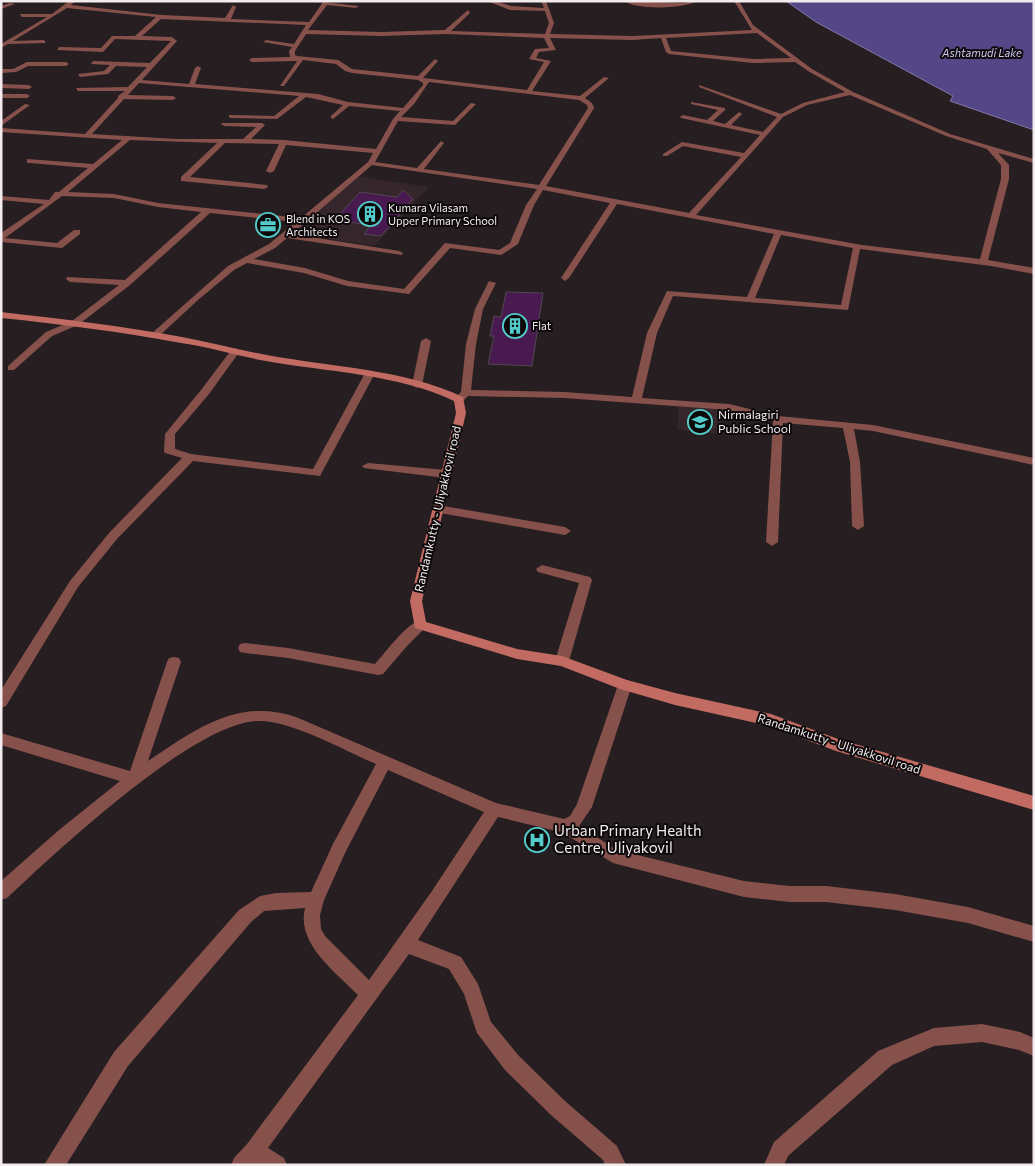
<svg xmlns="http://www.w3.org/2000/svg" width="1035" height="1166" font-family="Commissioner,sans-serif">
<rect width="100%" height="100%" fill="#261e21"/>
<!-- built -->
<g fill="#34262b">
<polygon points="357,176 429,187 374,246 291,233"/>
<polygon points="678,405 725,409 719,434 678,430"/>
</g>
<!-- water -->
<polygon fill="#534788" stroke="#8378a7" points="786,1 1034,1 1034,130 950,101 953,96 816,22"/>
<!-- building -->
<g fill="#491a50" stroke="#4f4950">
<polygon points="403,190 413,199 381,236 364,234 371,225 342,221 346,217 338,216 360,192 397,197"/>
<polygon points="506,292 543,293 532,366 488,364 494,336 490,336 494,316 501,317"/>
</g>
<g fill="none" stroke-linecap="round" stroke-linejoin="round">
<!-- street -->
<g fill="#87514b" fill-rule="evenodd">
<path d="M 69,1 L 75,1 L 71,5 L 162,15 L 225,18 L 233,5 L 236,7 L 231,19 L 309,22 L 323,2 L 359,6 L 356,8 L 327,5 L 308,30 L 381,32 L 445,30 L 468,10 L 470,13 L 451,31 L 545,34 L 549,23 L 545,11 L 510,10 L 487,1 L 495,1 L 511,6 L 544,8 L 541,1 L 546,1 L 554,23 L 550,34 L 633,36 L 752,30 L 734,1 L 739,1 L 753,25 L 812,69 L 853,92 L 950,134 L 1034,159 L 1034,163 L 998,153 L 1009,165 L 1009,179 L 988,260 L 1034,268 L 1034,274 L 991,266 L 860,249 L 848,310 L 673,296 L 657,333 L 642,398 L 729,404 L 778,416 L 873,425 L 1034,458 L 1034,465 L 873,431 L 854,429 L 860,462 L 864,526 L 858,530 L 852,526 L 850,462 L 843,428 L 783,423 L 778,542 L 772,546 L 766,542 L 773,421 L 729,410 L 564,398 L 468,396 L 463,401 L 455,401 L 454,399 L 461,392 L 466,344 L 475,309 L 489,281 L 496,283 L 483,309 L 476,344 L 471,390 L 564,392 L 632,397 L 647,333 L 667,291 L 747,297 L 774,234 L 617,204 L 569,278 L 565,281 L 561,278 L 610,203 L 543,190 L 534,205 L 518,244 L 501,255 L 450,248 L 409,294 L 347,286 L 304,273 L 247,263 L 234,270 L 198,300 L 157,338 L 151,338 L 151,334 L 228,266 L 269,244 L 296,222 L 210,213 L 130,285 L 78,325 L 52,336 L 14,370 L 8,370 L 8,366 L 46,332 L 72,321 L 119,285 L 70,282 L 66,279 L 67,277 L 125,280 L 201,212 L 158,207 L 114,198 L 62,196 L 5,238 L 57,243 L 74,230 L 80,230 L 80,234 L 62,248 L 1,242 L 1,233 L 44,204 L 1,200 L 1,196 L 49,200 L 55,192 L 59,192 L 88,168 L 30,163 L 27,163 L 27,159 L 93,164 L 122,140 L 1,132 L 1,128 L 85,134 L 118,98 L 118,96 L 125,91 L 78,91 L 76,88 L 128,87 L 147,67 L 116,66 L 108,74 L 80,77 L 78,74 L 104,71 L 110,65 L 91,64 L 93,61 L 150,63 L 171,41 L 115,39 L 103,52 L 57,50 L 59,47 L 101,48 L 112,36 L 135,36 L 156,17 L 67,8 L 13,41 L 44,40 L 46,43 L 8,44 L 1,48 L 1,44 L 47,17 L 22,17 L 20,14 L 52,14 ZM 161,19 L 306,25 L 294,44 L 266,40 L 263,42 L 292,47 L 289,51 L 290,57 L 252,58 L 249,60 L 252,62 L 297,61 L 280,86 L 284,86 L 303,60 L 336,64 L 345,71 L 352,73 L 418,80 L 423,83 L 423,85 L 403,108 L 348,102 L 318,94 L 195,84 L 201,68 L 198,66 L 195,68 L 189,84 L 142,80 L 177,41 L 172,37 L 142,36 ZM 757,33 L 791,58 L 753,59 L 671,51 L 666,38 ZM 306,34 L 381,36 L 446,34 L 544,38 L 549,48 L 535,49 L 529,59 L 544,62 L 527,90 L 423,78 L 438,61 L 435,59 L 418,76 L 352,69 L 338,60 L 297,56 L 295,55 L 295,51 ZM 550,38 L 633,40 L 661,38 L 666,52 L 669,54 L 753,63 L 795,62 L 808,71 L 845,92 L 803,103 L 781,114 L 699,85 L 699,87 L 777,117 L 763,132 L 731,125 L 742,114 L 739,112 L 725,124 L 713,121 L 725,110 L 725,108 L 691,102 L 691,104 L 718,110 L 707,120 L 683,115 L 680,117 L 681,118 L 760,135 L 744,153 L 682,142 L 663,154 L 663,156 L 667,156 L 683,146 L 741,157 L 689,213 L 546,186 L 594,108 L 592,103 L 585,98 L 609,78 L 604,77 L 580,96 L 532,91 L 551,61 L 536,58 L 539,52 L 556,50 ZM 429,82 L 579,100 L 587,105 L 588,108 L 539,185 L 424,169 L 444,143 L 441,141 L 417,168 L 375,162 L 398,121 L 455,125 L 476,104 L 471,103 L 453,121 L 401,117 L 414,104 ZM 139,83 L 299,96 L 274,116 L 229,115 L 229,117 L 231,118 L 277,119 L 306,97 L 343,105 L 331,116 L 331,118 L 333,119 L 349,106 L 400,111 L 393,119 L 376,149 L 284,140 L 251,139 L 265,125 L 262,123 L 222,123 L 221,124 L 224,126 L 256,127 L 243,139 L 176,139 L 92,134 L 124,99 L 173,100 L 176,98 L 173,96 L 128,95 ZM 850,95 L 946,136 L 987,149 L 1001,165 L 1001,179 L 980,259 L 862,245 L 696,215 L 783,117 L 807,105 ZM 130,140 L 217,143 L 181,177 L 181,181 L 264,189 L 268,187 L 267,185 L 190,177 L 225,143 L 279,144 L 266,171 L 270,173 L 274,171 L 286,145 L 373,153 L 368,162 L 301,218 L 158,203 L 114,194 L 68,192 ZM 372,165 L 537,189 L 526,205 L 510,243 L 499,250 L 445,243 L 404,289 L 348,281 L 305,268 L 254,259 L 275,248 L 287,238 L 402,255 L 403,253 L 399,251 L 292,234 ZM 781,235 L 853,248 L 841,305 L 755,298 Z"/>
<path d="M 624,1 L 684,3 L 697,1 C 684,9 636,10 624,1 Z"/>
<polygon points="10,3 15,4 1,9 1,6"/>
<polygon points="27,62 66,62 69,64 66,66 28,66 16,72 1,73 1,69 13,69"/>
<polygon points="1,84 29,85 32,87 29,89 1,88"/>
<polygon points="1,94 27,94 30,96 27,98 1,98"/>
<polygon points="25,104 30,105 1,126 1,121"/>
<polygon points="426,338 431,341 422,385 417,388 412,385 421,341"/>
<polygon points="235,348 240,351 209,394 175,434 175,449 191,454 313,469 364,375 369,372 374,375 320,476 193,461 117,539 78,587 6,706 1,708 1,690 70,581 109,533 182,458 165,453 164,451 165,434 201,390 232,349"/>
<polygon points="368,463 446,470 452,474 446,478 364,468 362,466"/>
<polygon points="438,505 565,527 571,531 565,535 434,512 432,509 434,506"/>
<polygon points="542,565 590,577 592,580 569,661 567,665 562,666 557,665 555,661 579,583 538,572 536,569"/>
<path d="M 420,620 L 425,622 L 427,625 L 425,628 L 407,646 L 383,674 L 378,675 L 288,658 L 245,653 L 240,652 L 238,648 L 240,644 L 245,643 L 288,648 L 375,664 C 386,652 405,625 420,620 Z"/>
<path d="M 174,657 L 179,658 L 181,662 L 148,761 C 195,730 237,697 296,717 L 496,803 L 564,819 L 570,816 L 577,804 L 618,685 L 620,681 L 625,680 L 630,681 L 632,685 L 592,807 L 579,826 L 617,850 L 744,881 L 790,886 L 826,886 L 895,894 L 968,907 L 1034,926 L 1034,942 L 968,923 L 895,910 L 826,902 L 790,902 L 744,897 L 613,863 L 561,832 L 498,817 L 418,940 L 461,957 L 478,984 L 491,1022 L 519,1056 L 565,1101 L 617,1146 L 626,1165 L 605,1165 L 603,1160 L 551,1115 L 505,1070 L 477,1033 L 464,994 L 449,969 L 409,954 L 268,1148 L 284,1158 L 287,1165 L 231,1165 L 234,1158 L 247,1144 L 358,995 C 336,972 296,944 305,908 L 264,911 L 251,922 L 128,1066 L 66,1165 L 44,1165 L 114,1052 L 239,910 L 260,896 L 276,893 L 311,892 L 333,844 L 376,764 C 343,750 293,721 259,721 C 195,721 55,853 7,898 L 1,900 L 1,881 L 59,830 L 120,781 L 1,745 L 1,733 L 130,771 L 167,662 L 169,658 ZM 388,770 L 484,812 L 432,891 L 369,980 L 325,936 L 321,929 L 320,915 L 324,900 L 345,853 Z"/>
<polygon points="982,1024 1020,1032 1034,1038 1034,1056 1019,1050 982,1042 934,1046 892,1065 788,1156 784,1165 764,1165 774,1142 878,1051 934,1028"/>
</g>
<!-- secondary -->
<path fill="#c16b62" fill-rule="evenodd" d="M 1,312 C 62,319 122,326 182,337 C 210,342 238,350 267,355 C 331,367 404,369 463,397 L 466,413 L 422,601 L 426,622 L 517,649 L 562,656 L 627,680 L 675,693 L 771,714 L 838,739 L 1034,796 L 1034,810 L 836,751 L 770,726 L 675,705 L 620,689 L 561,666 L 517,659 L 415,628 L 410,601 L 456,413 L 454,401 C 399,374 326,372 266,361 C 238,356 210,347 181,343 C 121,332 61,324 1,318 Z"/>
</g>
<!-- icons -->
<defs>
<symbol id="building-ring" viewBox="-11 -11 22 22"><circle r="9.5" fill="#0d090b" stroke="#53cdcb" stroke-width="1.5"/><path d="M-4-6H4V6H1V3H-1V6H-4ZM-2.5-4.3h1.7v1.8h-1.7ZM.8-4.3h1.7v1.8H.8ZM-2.5-1h1.7V.8h-1.7ZM.8-1h1.7V.8H.8Z" fill="#53cdcb"/></symbol>
<symbol id="office-ring" viewBox="-11 -11 22 22"><circle r="9.5" fill="#0d090b" stroke="#53cdcb" stroke-width="1.5"/><path d="M-6-3h4V-5.5h4V-3h4V5H-6ZM-1-4.5V-3h2v-1.5ZM-6 0V1H6V0Z" fill="#53cdcb"/></symbol>
<symbol id="school-ring" viewBox="-11 -11 22 22"><circle r="9.5" fill="#0d090b" stroke="#53cdcb" stroke-width="1.5"/><path d="M0-5L7-2L0 1L-7-2ZM-4 1L0 2.5L4 1V4Q0 6-4 4Z" fill="#53cdcb"/></symbol>
<symbol id="hospital-ring" viewBox="-11 -11 22 22"><circle r="9.5" fill="#0d090b" stroke="#53cdcb" stroke-width="1.5"/><path d="M-5-5h3v3.5h4V-5h3V5h-3V1.5h-4V5h-3Z" fill="#53cdcb"/></symbol>
</defs>
<g fill-rule="evenodd">
<use href="#building-ring" x="356" y="200" width="28" height="28"/>
<use href="#office-ring" x="254" y="211" width="28" height="28"/>
<use href="#building-ring" x="501" y="312" width="28" height="28"/>
<use href="#school-ring" x="686" y="408" width="28" height="28"/>
<use href="#hospital-ring" x="523" y="826" width="28" height="28"/>
</g>
<g text-anchor="middle" stroke-width="4" stroke-linejoin="round" paint-order="stroke">
<!-- far-water labels -->
<g font-size="11" font-style="italic" fill="#cfcbf2" stroke="#0d090b">
<text x="982" y="57">Ashtamudi Lake</text>
</g>
<!-- far-poi labels -->
<g font-size="11" fill="#f2ecee" stroke="#0d090b" text-anchor="start">
<text x="388" y="212">Kumara Vilasam<tspan x="388" dy="13">Upper Primary School</tspan></text>
<text x="286" y="223">Blend in KOS<tspan x="286" dy="13">Architects</tspan></text>
<text x="532" y="330">Flat</text>
</g>
<!-- poi labels -->
<g font-size="12" fill="#f2ecee" stroke="#0d090b" text-anchor="start">
<text x="718" y="419">Nirmalagiri<tspan x="718" dy="14">Public School</tspan></text>
</g>
<!-- street labels -->
<g font-size="12" fill="#f2ecee" stroke="#0d090b">
<text transform="translate(438 509) rotate(-77)" y="4">Randamkutty - Uliyakkovil road</text>
<text transform="translate(839 744) rotate(18)" y="4">Randamkutty - Uliyakkovil road</text>
</g>
<!-- near-poi labels -->
<g font-size="15" fill="#f2ecee" stroke="#0d090b" text-anchor="start">
<text x="554" y="836">Urban Primary Health<tspan x="554" dy="17">Centre, Uliyakovil</tspan></text>
</g>
</g>
<!-- border -->
<rect width="1035" height="1166" fill="none" stroke="#f2ecee" stroke-width="5"/>
</svg>
